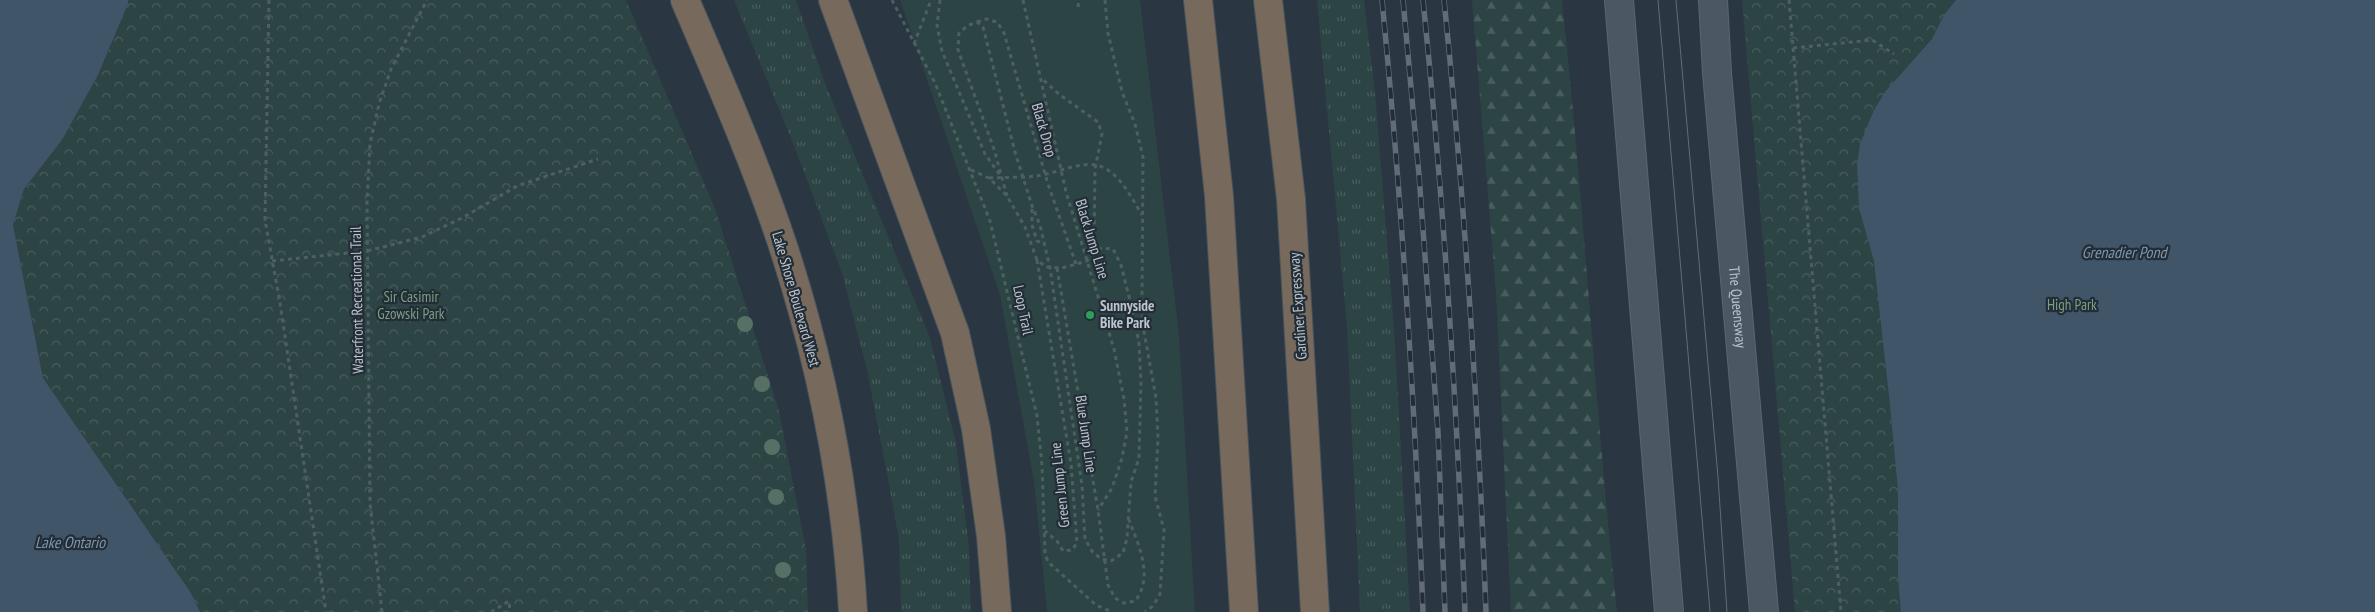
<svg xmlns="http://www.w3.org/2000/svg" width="2375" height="612" font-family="'PT Sans Narrow',sans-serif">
<defs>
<pattern id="grass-tufts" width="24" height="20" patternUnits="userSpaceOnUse" patternTransform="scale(1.25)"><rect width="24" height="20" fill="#2d4444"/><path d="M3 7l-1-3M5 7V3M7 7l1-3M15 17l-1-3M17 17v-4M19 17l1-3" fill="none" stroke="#4a5d5e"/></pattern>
<pattern id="forest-firs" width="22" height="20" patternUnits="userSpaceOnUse" patternTransform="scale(1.25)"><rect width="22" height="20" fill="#2d4444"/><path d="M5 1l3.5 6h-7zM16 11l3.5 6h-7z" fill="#4a5d5e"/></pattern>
<pattern id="park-crowns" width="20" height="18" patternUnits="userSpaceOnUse" patternTransform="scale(1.25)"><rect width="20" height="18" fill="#2d4444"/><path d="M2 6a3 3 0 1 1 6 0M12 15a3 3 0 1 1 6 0" fill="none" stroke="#4a5d5e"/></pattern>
</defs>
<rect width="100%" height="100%" fill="#2a3642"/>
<!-- grass -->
<g fill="url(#grass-tufts)">
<polygon points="734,0 796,0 825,83 930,338 956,443 969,547 971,612 901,612 899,540 888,479 867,370 842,273 793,143"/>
<polygon points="1317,0 1364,0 1375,92 1394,327 1410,612 1360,612 1347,327"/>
</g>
<!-- forest -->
<path fill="url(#forest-firs)" d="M 1472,0 L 1562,0 C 1584,204 1595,408 1617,612 L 1511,612 L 1496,292 Z"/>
<!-- park -->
<g fill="url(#park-crowns)">
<polygon points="128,0 626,0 715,208 779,411 806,549 808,612 200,612 191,593 43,378 13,225 24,189 62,140 98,75 128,4"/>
<polygon points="1742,0 2375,0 2375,612 1795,612"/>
</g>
<!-- garden -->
<polygon fill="#2d4444" points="900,0 1140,0 1179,335 1195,612 1047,612 1034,482 1000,295"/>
<!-- water -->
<g fill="#415569">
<polygon points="0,0 128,0 128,4 98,75 62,140 24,189 13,225 43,378 191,593 200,612 0,612"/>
<polygon points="1956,0 2375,0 2375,612 1901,612 1898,577 1898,490 1890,405 1874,261 1859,208 1857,165 1860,144 1874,110 1885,92 1932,39 1944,15"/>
</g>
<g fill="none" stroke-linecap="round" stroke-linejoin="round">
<defs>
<g id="secondary">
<polyline points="1619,0 1669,612"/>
<path id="s1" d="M 1713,0 L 1717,73 L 1764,612"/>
</g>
<g id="highway">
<path d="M 685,0 C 720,82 756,164 784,249 C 822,366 846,489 853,612"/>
<polyline points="833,0 955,333 976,429 991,536 997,612"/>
<polyline points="1198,0 1219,196 1244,612"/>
<polyline points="1268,0 1291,199 1315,612"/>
</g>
</defs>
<!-- secondary casing -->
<use href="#secondary" stroke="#5c666f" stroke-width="30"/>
<!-- highway casing -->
<use href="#highway" stroke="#49535c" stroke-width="30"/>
<!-- path -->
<g stroke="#4c6062" stroke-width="3" stroke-dasharray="4 4" stroke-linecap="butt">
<polyline points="269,0 265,220 280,303 326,612"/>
<polyline points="892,0 935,83 990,221 1037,416 1042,465 1045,553 1048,562 1096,605 1112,612"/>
<polyline points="940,0 937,25 942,51 985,154 1000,175"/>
<polyline points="1023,0 1066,192 1114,349 1124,399 1127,432 1122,458 1112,488 1098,510"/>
<polyline points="1105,0 1108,33 1122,92 1135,124 1143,157 1142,299 1143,326 1156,398 1158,438 1155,496 1164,530 1160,594 1153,606 1145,612"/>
<polyline points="1789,0 1841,612"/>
<polyline points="1078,7 1079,0"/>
<polyline points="977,22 986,19 997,22 1004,33 1048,184 1076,264"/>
<polyline points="914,44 931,0"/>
<polyline points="1793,48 1872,40 1894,54"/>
<polyline points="971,170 989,178 1007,196 1025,227 1037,260 1046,267 1062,268 1087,261 1094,248 1095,169 1102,134 1098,122 1060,95 1041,78"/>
<path d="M 989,178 C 1005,177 1021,178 1036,176 C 1054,174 1078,162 1096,165 C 1118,169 1132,199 1142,215"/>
<polyline points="1007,196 994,149 958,50 959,33 967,26 977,22 983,27 1015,152 1032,206 1040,225 1050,268 1082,485 1085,539 1093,553 1102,559 1111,561 1123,553 1127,538 1131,482 1139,458 1141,381 1139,344 1135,320 1121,265 1113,249 1094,248"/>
<polyline points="1032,209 1032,225 1037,241 1042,243"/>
<polyline points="1037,260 1071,464 1077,543 1072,550 1063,551 1057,541 1045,531"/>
<polyline points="272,261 367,251 422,237 462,218 517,186 598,159"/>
<path d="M 1057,268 L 1098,510 L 1108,585 L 1115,598 L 1124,603 L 1135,601 C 1154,577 1139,546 1129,520"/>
<polyline points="382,612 370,503 367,202 370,144 379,104 391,69 427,0"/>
<polyline points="491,612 509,601 510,612"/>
</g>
<!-- secondary -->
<use href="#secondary" stroke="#4c5764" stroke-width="28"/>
<!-- highway -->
<use href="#highway" stroke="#776a5c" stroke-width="28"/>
<!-- tram -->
<g stroke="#616c78" stroke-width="1">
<polyline points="1658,0 1710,612"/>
<polyline points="1676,0 1718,477 1727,612"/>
</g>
<defs>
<g id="rail">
<path d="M 1382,0 C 1402,204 1415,407 1423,612"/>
<polyline points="1403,0 1419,175 1438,432 1445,612"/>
<path d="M 1423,0 C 1444,204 1457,407 1465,612"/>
<path d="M 1444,0 C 1465,204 1478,407 1486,612"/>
</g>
</defs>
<!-- rail casing -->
<use href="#rail" stroke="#616c78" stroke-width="5.5"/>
<!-- rail -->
<use href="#rail" stroke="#232d37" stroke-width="4" stroke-dasharray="11" stroke-linecap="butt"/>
</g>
<!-- trees -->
<g fill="#577065">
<circle cx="745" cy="324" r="8"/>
<circle cx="762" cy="384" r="8"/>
<circle cx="772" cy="447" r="8"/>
<circle cx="776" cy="497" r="8"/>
<circle cx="783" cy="570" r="8"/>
</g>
<!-- markers -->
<circle fill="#2e9e5b" stroke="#232d37" stroke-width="2" cx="1090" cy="315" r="5"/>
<g text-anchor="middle" stroke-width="4.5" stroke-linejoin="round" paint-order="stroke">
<!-- street labels -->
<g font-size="15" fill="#bbc3cc" stroke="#232d37">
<text transform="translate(1044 130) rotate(74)" y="5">Black Drop</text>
<text transform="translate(1092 239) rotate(73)" y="5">Black Jump Line</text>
<text transform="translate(796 299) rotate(74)" y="5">Lake Shore Boulevard West</text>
<text transform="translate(357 300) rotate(-91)" y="5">Waterfront Recreational Trail</text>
<text transform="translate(1298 306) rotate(-94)" y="5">Gardiner Expressway</text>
<text dy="5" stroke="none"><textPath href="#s1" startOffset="308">The Queensway</textPath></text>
<text transform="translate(1023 310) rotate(78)" y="5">Loop Trail</text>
<text transform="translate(1086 434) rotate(82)" y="5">Blue Jump Line</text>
<text transform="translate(1060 485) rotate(-96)" y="5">Green Jump Line</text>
</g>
<!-- park labels -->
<g font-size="15" fill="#7c9f81" stroke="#232d37">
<text x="411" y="302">Sir Casimir<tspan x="411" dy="17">Gzowski Park</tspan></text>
<text x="2072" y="310">High Park</text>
</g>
<!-- poi labels -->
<g font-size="15" font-weight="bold" fill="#bbc3cc" stroke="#232d37" text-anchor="start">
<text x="1100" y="311">Sunnyside<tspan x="1100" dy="17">Bike Park</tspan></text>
</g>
<!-- water labels -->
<g font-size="16" font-style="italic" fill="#7f96ab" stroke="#232d37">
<text x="2124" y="258">Grenadier Pond</text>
<text x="70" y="548">Lake Ontario</text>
</g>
</g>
</svg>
